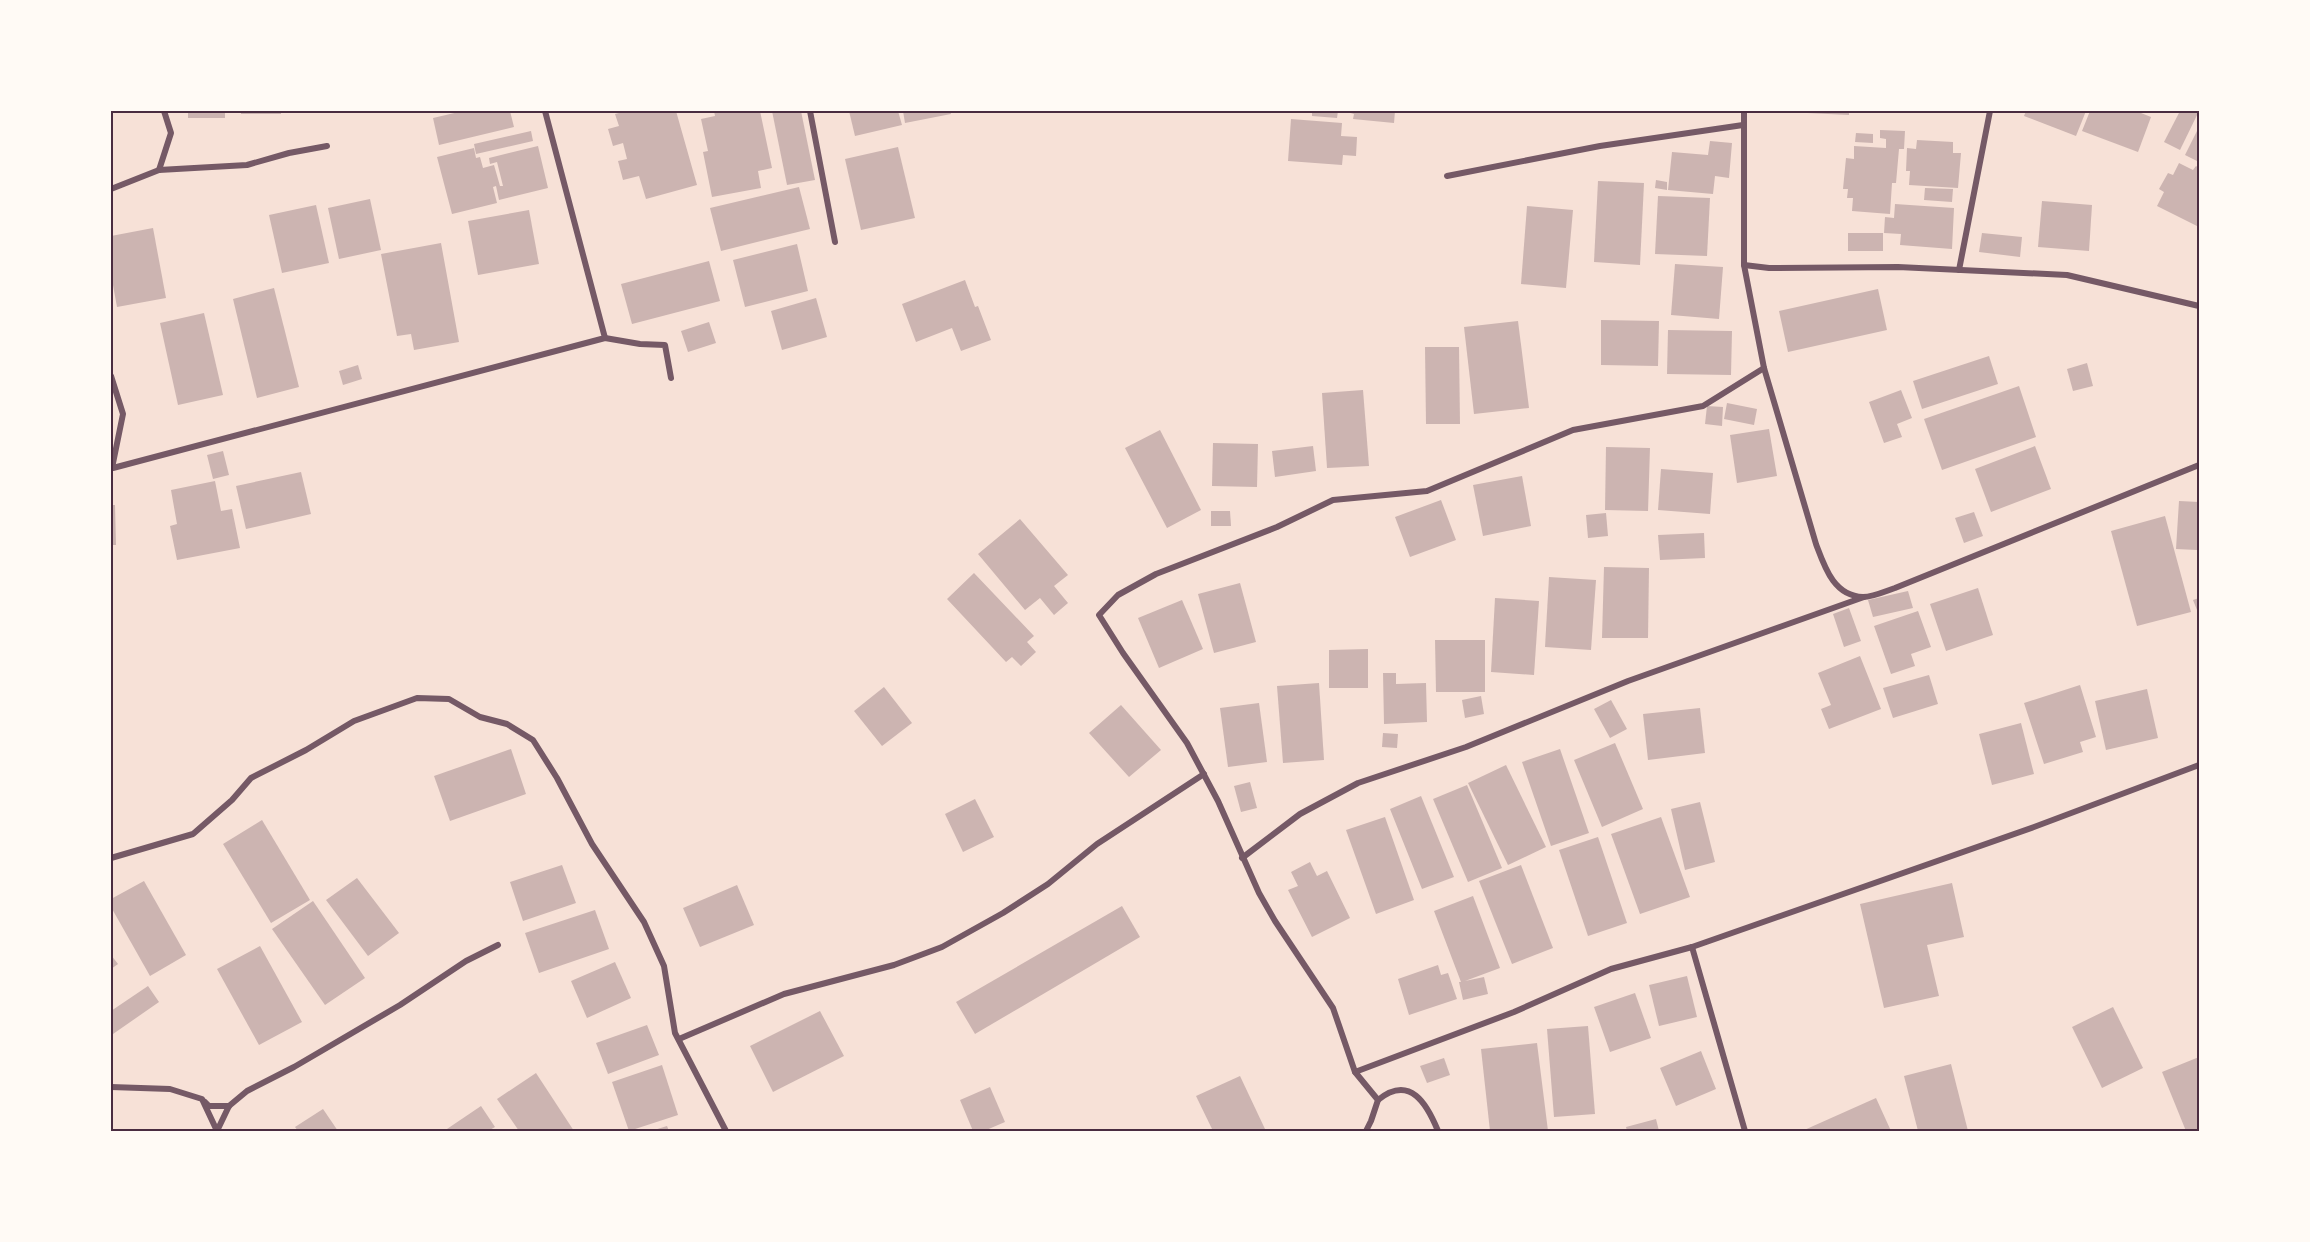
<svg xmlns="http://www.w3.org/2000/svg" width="2310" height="1242" font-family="'Varela Round',sans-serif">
<rect width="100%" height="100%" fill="#f7e1d7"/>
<!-- building -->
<g fill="#ccb4b1">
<rect x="188" y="111" width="37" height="7"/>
<rect x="241" y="111" width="40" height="3"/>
<polygon points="463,111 510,111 514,127 439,145 433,118"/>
<polygon points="627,111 676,111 697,185 646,199 639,176 623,180 618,161 627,159 623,143 613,146 608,129 619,126 615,114"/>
<polygon points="714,111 760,111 772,168 758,171 761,188 712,197 703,152 708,151 701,119 715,116"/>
<polygon points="772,111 801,111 815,180 787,185"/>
<polygon points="849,111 898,111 902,125 855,136"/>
<polygon points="903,111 950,111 951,114 905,123"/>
<polygon points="1312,111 1338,111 1337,118 1312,116"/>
<polygon points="1344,111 1395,111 1394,123 1353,119 1354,114"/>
<polygon points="1807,111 1849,111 1849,115 1807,113"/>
<polygon points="2026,111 2086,111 2076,136 2024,116"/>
<polygon points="2090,111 2136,111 2151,117 2138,152 2082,131"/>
<polygon points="2180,111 2199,111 2180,150 2164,142"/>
<polygon points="1291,119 1342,123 1341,136 1357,137 1356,156 1343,155 1342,165 1288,161"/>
<polygon points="2199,127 2199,162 2185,155"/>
<polygon points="1880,130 1905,131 1904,149 1899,149 1896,183 1892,183 1890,214 1852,211 1853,198 1847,198 1848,189 1843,189 1846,158 1854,159 1854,146 1886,148 1886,139 1880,138"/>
<polygon points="531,131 533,141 476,154 474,144"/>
<polygon points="1856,133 1873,134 1873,143 1855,142"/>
<polygon points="1917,140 1953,142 1953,153 1961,153 1958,188 1909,185 1910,171 1906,171 1907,148 1916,149"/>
<polygon points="1710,141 1732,143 1729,178 1715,176 1713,194 1668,190 1672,152 1708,155"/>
<polygon points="538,146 548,188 499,200 496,186 493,187 497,203 452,214 437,157 474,148 476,158 480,157 483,168 494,165 500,186 503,186 497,162 490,164 489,158"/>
<polygon points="898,147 915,218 861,230 845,159"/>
<polygon points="2179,163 2193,170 2196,166 2199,168 2199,227 2157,206 2164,192 2159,189 2168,173 2173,175"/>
<polygon points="1656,180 1667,182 1667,190 1655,188"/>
<polygon points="1598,181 1644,183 1640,265 1594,262"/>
<polygon points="799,187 810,229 721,251 710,208"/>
<polygon points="1925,188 1953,189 1952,202 1924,200"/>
<polygon points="1658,196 1710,198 1707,256 1655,254"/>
<polygon points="370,199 381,250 339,259 328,208"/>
<polygon points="2042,201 2092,205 2089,251 2038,247"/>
<polygon points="1895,204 1954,208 1952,249 1900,245 1901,234 1884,233 1885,217 1894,218"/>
<polygon points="316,205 329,263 282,273 269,215"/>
<polygon points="1527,206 1573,210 1566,288 1521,284"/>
<polygon points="529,210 539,264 478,275 468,221"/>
<polygon points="153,228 166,298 117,307 111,274 111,236"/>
<rect x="1848" y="233" width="35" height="18"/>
<polygon points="1982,233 2022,237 2020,257 1979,252"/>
<polygon points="441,243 459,342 414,350 411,334 397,336 381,254"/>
<polygon points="797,244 808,291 745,307 733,260"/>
<polygon points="709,261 720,301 632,324 621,284"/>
<polygon points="1675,264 1723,267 1719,319 1671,315"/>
<polygon points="965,280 975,307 978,306 991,340 961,351 952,328 916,342 902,304"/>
<polygon points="274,288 299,387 257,398 233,299"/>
<polygon points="1878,289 1887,330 1788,352 1779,311"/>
<polygon points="816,298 827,337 782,350 771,311"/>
<polygon points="204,313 223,395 178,405 160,323"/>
<polygon points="1601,320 1659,321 1658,366 1601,365"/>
<polygon points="1518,321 1529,408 1474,414 1464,327"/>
<polygon points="709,322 716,343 688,352 681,331"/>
<polygon points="1668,330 1732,331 1731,375 1667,374"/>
<polygon points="1425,347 1459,347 1460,424 1426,424"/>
<polygon points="1989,356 1998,384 1922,409 1913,381"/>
<polygon points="2087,363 2093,386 2073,391 2067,369"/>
<polygon points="358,365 362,379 343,385 339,371"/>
<polygon points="2019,386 2036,437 1942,470 1924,419"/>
<polygon points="1363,390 1369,466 1327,468 1322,393"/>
<polygon points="1901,390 1912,418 1897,424 1902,437 1884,443 1869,402"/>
<polygon points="1727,403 1757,409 1754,425 1724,419"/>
<polygon points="1707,406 1723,407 1722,426 1705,424"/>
<polygon points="1769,429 1777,476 1737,483 1730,435"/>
<polygon points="1160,430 1201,510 1167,528 1125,448"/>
<polygon points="1213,443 1258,444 1257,487 1212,486"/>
<polygon points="1313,446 1316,471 1275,477 1272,451"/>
<polygon points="2035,446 2051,489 1991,512 1975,469"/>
<polygon points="1606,447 1650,448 1648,511 1605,510"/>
<polygon points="223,451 229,475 213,479 207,455"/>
<polygon points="1661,469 1713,473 1710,514 1658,510"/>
<polygon points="301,472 311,514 246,529 236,486"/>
<polygon points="1522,476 1531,526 1483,536 1473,485"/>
<polygon points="215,481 221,511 232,509 240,548 177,560 170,526 177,524 171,490"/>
<polygon points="1441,500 1456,540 1410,557 1395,517"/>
<polygon points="2179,501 2199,502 2197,550 2176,549"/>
<polygon points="111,505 115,505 116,545 111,545"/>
<polygon points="1211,511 1230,511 1231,526 1211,526"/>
<polygon points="1974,512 1983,536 1964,543 1955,518"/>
<polygon points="1606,513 1608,536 1588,538 1586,515"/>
<polygon points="2165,516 2191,612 2137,626 2111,531"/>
<polygon points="1020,519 1068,575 1054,586 1068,603 1054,615 1040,598 1025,610 978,554"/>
<polygon points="1704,533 1705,558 1660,560 1658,535"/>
<polygon points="1604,567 1649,568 1648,638 1602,638"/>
<polygon points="974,573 1034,636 1027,642 1036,652 1021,666 1012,657 1006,662 947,599"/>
<polygon points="1549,577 1596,580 1591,650 1545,647"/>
<polygon points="1240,583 1256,642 1214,653 1198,594"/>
<polygon points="1978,588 1993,635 1946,651 1930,604"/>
<polygon points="1908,591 1913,608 1873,617 1868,600"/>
<polygon points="1495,598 1539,601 1534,675 1491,672"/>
<polygon points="2199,598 2199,615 2193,600"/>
<polygon points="1182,600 1203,649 1159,668 1138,618"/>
<polygon points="1849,608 1861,641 1844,647 1833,614"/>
<polygon points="1918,611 1931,647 1911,654 1915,666 1891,674 1874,626"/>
<polygon points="1435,640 1485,640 1485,692 1436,692"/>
<polygon points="1368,649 1368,688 1329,688 1329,650"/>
<polygon points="1860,656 1881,709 1829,729 1821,709 1831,705 1818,673"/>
<polygon points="1383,673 1396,673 1396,684 1426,683 1427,722 1384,724"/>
<polygon points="1929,675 1938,704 1893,718 1883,688"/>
<polygon points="1319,683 1324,760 1283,763 1277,686"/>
<polygon points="2080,685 2096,737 2080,742 2083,752 2044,764 2024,703"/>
<polygon points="884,687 912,723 882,746 854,711"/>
<polygon points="2147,689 2158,738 2106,750 2095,701"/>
<polygon points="1481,696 1484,714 1465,718 1462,700"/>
<polygon points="1611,700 1627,729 1610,738 1594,709"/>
<polygon points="1259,703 1267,762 1228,767 1220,708"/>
<polygon points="1121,705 1161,750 1129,777 1089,733"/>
<polygon points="1700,708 1705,753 1648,760 1643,714"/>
<polygon points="2021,723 2034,774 1992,785 1979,734"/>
<polygon points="1383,733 1398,734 1397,748 1382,747"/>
<polygon points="1615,743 1643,809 1602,827 1574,760"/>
<polygon points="511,749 526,794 450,821 434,776"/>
<polygon points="1560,749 1589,833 1551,846 1522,762"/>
<polygon points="1506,765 1546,847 1508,865 1468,783"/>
<polygon points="1250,782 1257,808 1241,812 1234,786"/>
<polygon points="1467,785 1502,868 1468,882 1433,799"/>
<polygon points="1421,796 1454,877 1422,889 1390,809"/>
<polygon points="975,799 994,837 963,852 945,814"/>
<polygon points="1700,802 1715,862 1685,870 1671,809"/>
<polygon points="1385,817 1414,900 1376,914 1346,830"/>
<polygon points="1661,817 1690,897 1640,914 1611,834"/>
<polygon points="262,820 310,900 271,923 223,844"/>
<polygon points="1598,837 1627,923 1588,936 1559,850"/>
<polygon points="1310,862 1317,876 1327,871 1350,918 1312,937 1288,890 1298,886 1291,872"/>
<polygon points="562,865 576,903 523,921 510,882"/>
<polygon points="1521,865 1553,948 1512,964 1479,881"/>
<polygon points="357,878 399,933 368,956 326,900"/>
<polygon points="144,881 186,955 150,976 111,907 111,899"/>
<polygon points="1952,883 1964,937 1927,945 1939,996 1884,1008 1860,904"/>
<polygon points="737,885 754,925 700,947 683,908"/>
<polygon points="1473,896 1500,968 1465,981 1484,977 1488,994 1463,1000 1459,982 1461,982 1434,911"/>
<polygon points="313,901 365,978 325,1005 272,929"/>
<polygon points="1122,906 1140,937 975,1034 956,1002"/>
<polygon points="595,910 609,949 539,973 525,933"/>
<polygon points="260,946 302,1022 259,1045 217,969"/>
<polygon points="111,955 118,964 111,969"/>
<polygon points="615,962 631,998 587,1018 571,981"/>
<polygon points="1438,965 1441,975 1448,973 1457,999 1409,1015 1398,979"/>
<polygon points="1687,976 1697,1017 1659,1026 1649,985"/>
<polygon points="148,986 159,1002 113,1034 111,1031 111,1011"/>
<polygon points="1635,993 1651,1038 1610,1052 1594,1007"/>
<polygon points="2113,1007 2143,1068 2102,1088 2072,1027"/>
<polygon points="820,1011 844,1056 773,1092 750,1046"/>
<polygon points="647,1025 659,1055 608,1074 596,1043"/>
<polygon points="1588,1026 1595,1114 1554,1117 1547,1029"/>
<polygon points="1537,1043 1548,1131 1490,1131 1481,1049"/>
<polygon points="1701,1051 1716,1089 1676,1106 1660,1068"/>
<polygon points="2199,1057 2199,1131 2186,1131 2162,1072"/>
<polygon points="1444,1058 1450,1075 1427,1083 1420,1066"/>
<polygon points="1951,1064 1968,1131 1918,1131 1904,1076"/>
<polygon points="662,1065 678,1115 629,1131 612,1082"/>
<polygon points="536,1073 574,1131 519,1131 497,1099"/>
<polygon points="1240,1076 1265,1129 1261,1131 1213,1131 1196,1096"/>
<polygon points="990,1087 1005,1122 984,1131 973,1131 960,1100"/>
<polygon points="1876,1098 1891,1131 1802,1131"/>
<polygon points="481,1106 495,1127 488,1131 444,1131"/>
<polygon points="323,1109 338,1131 298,1131 295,1127"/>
<polygon points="1656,1119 1659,1131 1627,1131 1626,1127"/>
<polygon points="667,1126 669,1131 651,1131"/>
</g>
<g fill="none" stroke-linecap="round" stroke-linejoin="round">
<!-- minor -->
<g stroke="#755966" stroke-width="6">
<polyline points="810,111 835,242"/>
<path d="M 1744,111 L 1744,265 L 1764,368 L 1816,544 C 1825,568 1834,596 1863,597 C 1873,597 1886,591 1895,588 L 2199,465"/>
<polyline points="159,170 171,133 164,111"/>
<polyline points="1447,176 1600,146 1743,125"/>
<polyline points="111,189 159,170 247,165 289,153 327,146"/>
<polyline points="1744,265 1769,268 1898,267 2067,275 2199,306"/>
<polyline points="1959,270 1990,111"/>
<polyline points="605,338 640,344 665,345 671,378"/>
<polyline points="111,376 123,414 112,468"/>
<polyline points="113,468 605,338 545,111"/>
<polyline points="111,858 193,834 232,800 251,778 306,750 354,721 417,698 449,699 480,717 507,724 533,740 557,778 592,844 644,922 664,966 675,1033 726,1131"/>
<polyline points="1242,858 1300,814 1358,783 1466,747 1628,681 1864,597"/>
<polyline points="1692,947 1745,1131"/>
<polyline points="679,1039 784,994 894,965 942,947 1003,913 1048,884 1097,844 1204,774"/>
<polyline points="1355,1072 1514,1012 1611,969 1692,947 2034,827 2199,765"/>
<polyline points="111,1087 170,1089 202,1099 217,1131"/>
<path d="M 1378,1100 C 1410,1074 1427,1104 1438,1131"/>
<polyline points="205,1102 209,1106 229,1106"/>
<polyline points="217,1131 229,1106 247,1091 294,1067 400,1005 466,961 498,945"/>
<polyline points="1366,1131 1371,1121 1378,1100 1355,1072 1333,1008 1275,921 1259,893 1218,801 1187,743 1123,653 1099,615 1118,595 1156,574 1277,527 1333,500 1427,491 1573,430 1703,406 1764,368"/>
</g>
</g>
<!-- border -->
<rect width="2310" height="1242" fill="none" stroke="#fffaf5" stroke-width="225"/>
<rect x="112" y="112" width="2086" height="1018" fill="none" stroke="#4a2c40" stroke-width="2"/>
</svg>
